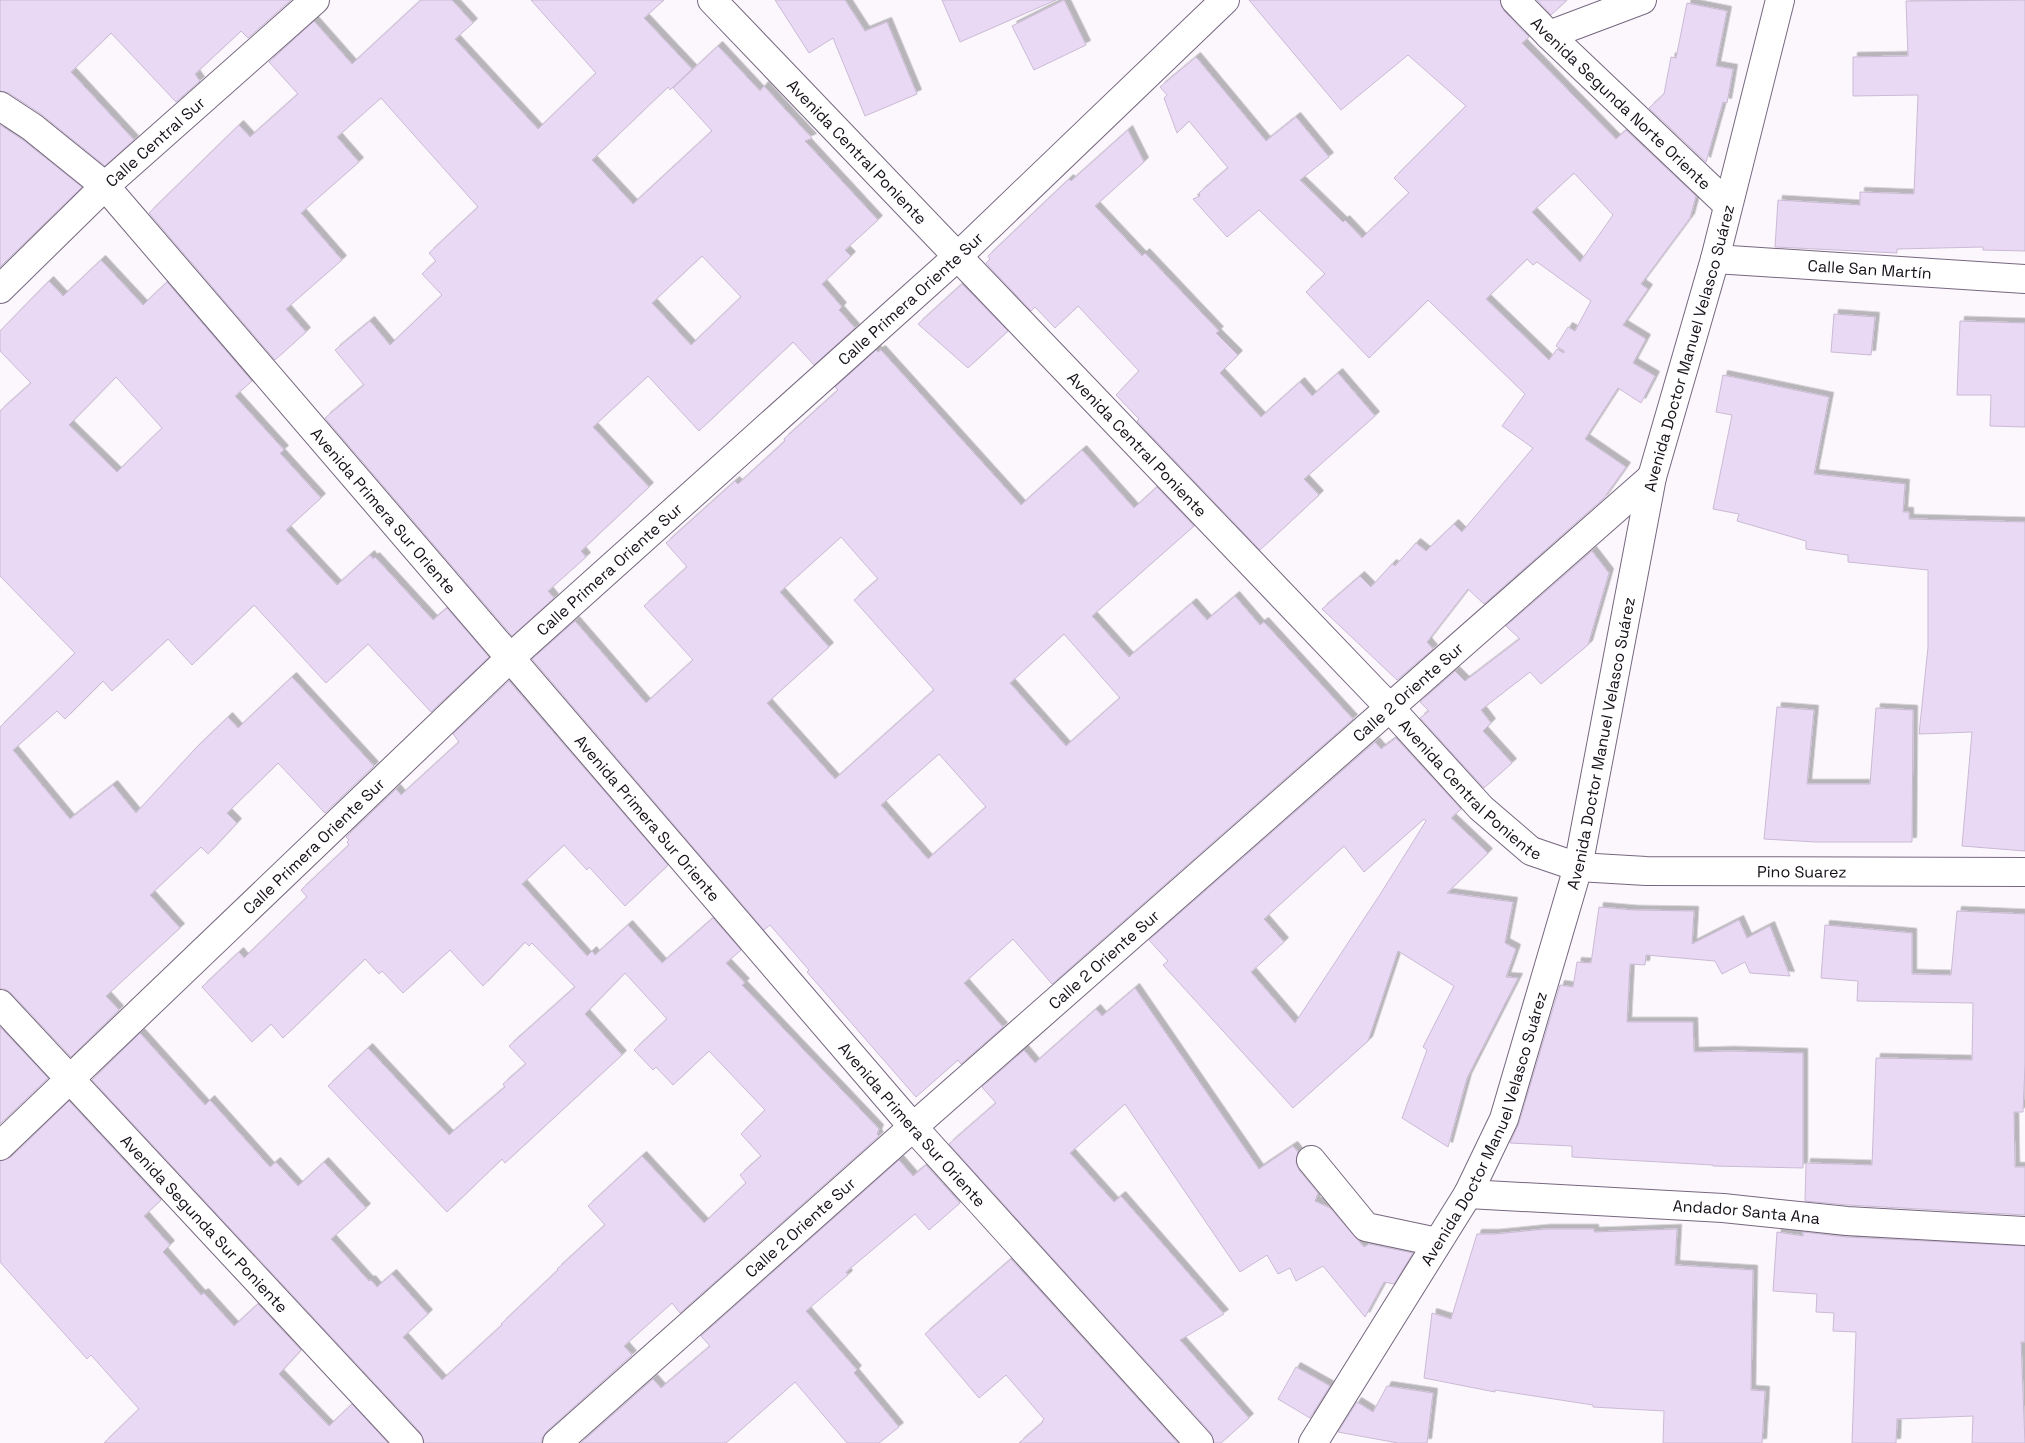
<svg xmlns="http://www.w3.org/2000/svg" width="2025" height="1443" font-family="'Space Grotesk',sans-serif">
<defs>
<filter id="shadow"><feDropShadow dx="4.5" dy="-4.5" stdDeviation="0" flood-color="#0004"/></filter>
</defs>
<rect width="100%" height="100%" fill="#fbf7fd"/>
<!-- building -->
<g fill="#ead9f4" stroke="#cabad4" fill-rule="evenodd" filter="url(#shadow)">
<polygon points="0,0 291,0 248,38 241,31 195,74 200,81 176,102 111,33 71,72 134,140 105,166 41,114 9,93 0,91"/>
<path d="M 421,0 L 452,0 L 473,23 L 455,39 L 538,129 L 596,73 L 531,0 L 664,0 L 644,18 L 692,69 L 670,90 L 668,87 L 592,160 L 633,204 L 712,131 L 673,88 L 718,46 L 760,91 L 764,86 L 784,108 L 812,138 L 805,141 L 878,220 L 845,250 L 851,256 L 822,284 L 842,307 L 839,310 L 855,328 L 814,365 L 793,342 L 699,431 L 648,376 L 593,427 L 649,487 L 581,551 L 586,557 L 548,591 L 554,598 L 512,636 L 325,418 L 364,385 L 335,350 L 370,321 L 390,345 L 442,295 L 422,274 L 436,261 L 429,253 L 478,207 L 381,98 L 337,137 L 359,162 L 301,213 L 342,260 L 286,309 L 306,332 L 275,360 L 149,213 L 239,125 L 250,137 L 298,94 L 269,62 L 314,21 L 352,64 ZM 702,256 L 741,297 L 691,345 L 652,303 Z"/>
<polygon points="775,0 845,0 865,31 887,22 917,94 865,116 833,38 809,53"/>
<polygon points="942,0 1056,0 960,42"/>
<polygon points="1064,0 1086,45 1034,70 1012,26"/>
<path d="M 1249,0 L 1500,0 L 1504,11 L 1529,37 L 1522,43 L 1616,139 L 1626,130 L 1696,196 L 1690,218 L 1641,284 L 1648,289 L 1623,325 L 1646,339 L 1633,363 L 1655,376 L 1641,403 L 1618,388 L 1585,439 L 1626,467 L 1604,498 L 1484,604 L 1468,589 L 1427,642 L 1433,649 L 1397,680 L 1322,609 L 1360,576 L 1371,587 L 1392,564 L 1395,566 L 1416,543 L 1426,551 L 1454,524 L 1462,532 L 1533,448 L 1502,426 L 1525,394 L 1428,300 L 1369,358 L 1306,292 L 1325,274 L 1259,210 L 1227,237 L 1193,199 L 1200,196 L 1199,193 L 1228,168 L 1189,121 L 1177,133 L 1164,98 L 1167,95 L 1160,87 L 1196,57 L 1266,141 L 1296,117 L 1329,157 L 1300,180 L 1343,222 L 1345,220 L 1362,238 L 1409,193 L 1394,178 L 1466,106 L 1408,55 L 1341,110 ZM 1574,173 L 1613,215 L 1580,262 L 1532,212 ZM 1527,259 L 1533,265 L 1537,262 L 1591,301 L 1575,331 L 1568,327 L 1556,346 L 1564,351 L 1564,353 L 1557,349 L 1549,360 L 1486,299 Z"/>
<polygon points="1537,0 1567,0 1551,15"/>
<polygon points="2025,0 2025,251 1983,250 1983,247 1897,249 1897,253 1775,247 1778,200 1860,205 1860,192 1914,194 1918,95 1853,96 1853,57 1908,56 1906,1"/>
<polygon points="1687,3 1727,11 1716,66 1733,69 1727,103 1723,102 1706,162 1649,108 1664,94 1671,57 1676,58"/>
<polygon points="0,125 23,140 82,187 0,267"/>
<polygon points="1128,130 1144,162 1095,206 1142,256 1145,253 1219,331 1216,333 1238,355 1220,373 1261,417 1300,382 1312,396 1338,373 1375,416 1304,479 1319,495 1260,550 1137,421 1139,419 1116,395 1139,371 1078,306 1055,328 1035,307 1031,311 986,263 990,259 988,256 1069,179 1071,181"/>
<path d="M 101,260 L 143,305 L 167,282 L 252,381 L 235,396 L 284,450 L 280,453 L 321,498 L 286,530 L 337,585 L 370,555 L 373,559 L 375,557 L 433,620 L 447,608 L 489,657 L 431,712 L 368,644 L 326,683 L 254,605 L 192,665 L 168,639 L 112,691 L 103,681 L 65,719 L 57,711 L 13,750 L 70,819 L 113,785 L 136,813 L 195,749 L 228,717 L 238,728 L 292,677 L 374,766 L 325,813 L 278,763 L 227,813 L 237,823 L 208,854 L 201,847 L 150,895 L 180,928 L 106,996 L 119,1010 L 71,1057 L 11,993 L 5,989 L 0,989 L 0,727 L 75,653 L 0,576 L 0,411 L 31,383 L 0,351 L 0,331 L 49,281 L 63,296 ZM 116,377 L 162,428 L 117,472 L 69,425 Z"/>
<polygon points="962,284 1008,331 968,368 918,324"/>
<polygon points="1834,314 1875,317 1871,355 1831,352"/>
<polygon points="1960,321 2025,323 2025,427 1990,426 1991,395 1957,395"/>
<path d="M 876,350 L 878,352 L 881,350 L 1021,505 L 1082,450 L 1134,508 L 1157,487 L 1194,526 L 1092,616 L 1129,657 L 1192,603 L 1207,620 L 1235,596 L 1260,625 L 1264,622 L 1353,719 L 1052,984 L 1013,939 L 964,983 L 1003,1027 L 961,1064 L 958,1060 L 916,1097 L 807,972 L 809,970 L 770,925 L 764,930 L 532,659 L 575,621 L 646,703 L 693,660 L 644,606 L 687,567 L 666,543 L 735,481 L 738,484 L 785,441 L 784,439 L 838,390 L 835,387 ZM 841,537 L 878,579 L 854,600 L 934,690 L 835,779 L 767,703 L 829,647 L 780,592 ZM 1064,634 L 1120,698 L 1066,746 L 1010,683 ZM 939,754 L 986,807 L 928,859 L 881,805 Z"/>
<polygon points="1723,375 1829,397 1814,474 1905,484 1903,512 1909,512 1909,519 2025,522 2025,851 1962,846 1972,732 1919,734 1928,647 1928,570 1848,562 1848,555 1806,549 1806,541 1737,521 1739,514 1713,509 1732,415 1716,412"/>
<polygon points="1592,551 1609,573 1588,645 1541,684 1530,672 1481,710 1491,723 1483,731 1512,763 1484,788 1420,718 1429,711 1420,702 1455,671 1465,681 1520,639 1506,626"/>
<polygon points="509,681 668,865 625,906 589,867 587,870 564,845 522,884 587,956 592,951 595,955 628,925 662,963 713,918 741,950 726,963 745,983 742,985 879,1129 877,1134 879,1136 680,1313 672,1303 624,1346 632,1355 547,1431 542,1438 542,1443 424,1443 420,1432 92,1080 140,1033 205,1105 210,1100 270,1167 276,1162 298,1186 324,1162 366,1208 331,1239 369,1281 371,1280 377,1287 392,1274 428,1314 403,1337 442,1380 502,1325 501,1324 558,1270 557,1269 605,1225 588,1206 642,1156 704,1223 746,1183 740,1175 761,1156 741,1134 765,1110 709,1051 673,1085 656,1067 653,1070 634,1050 667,1019 625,973 585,1014 622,1055 505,1163 502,1159 447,1212 328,1086 368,1048 449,1135 505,1087 503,1084 526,1064 509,1046 575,987 532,943 529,946 525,942 483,986 450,950 403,993 382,971 379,974 365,959 283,1038 271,1024 252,1042 202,987 239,952 244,958 307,897 301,890 349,845 347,842 349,840 346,837 396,789 401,795 459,742 453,734"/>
<polygon points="1777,707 1814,710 1807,784 1870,784 1876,708 1913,710 1912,842 1816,842 1764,839"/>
<path d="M 1396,738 L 1461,809 L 1451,818 L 1488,853 L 1447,893 L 1513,902 L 1505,943 L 1516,949 L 1506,977 L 1518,978 L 1467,1078 L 1448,1147 L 1402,1118 L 1427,1050 L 1423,1047 L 1454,986 L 1398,951 L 1368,1041 L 1293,1108 L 1163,965 L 1168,961 L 1149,940 L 1375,742 L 1381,749 ZM 1424,819 L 1426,821 L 1381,893 L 1295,1023 L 1251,972 L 1284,942 L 1264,919 L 1344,846 L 1364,872 Z"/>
<polygon points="1599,907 1633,910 1694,911 1692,944 1739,920 1747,938 1770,926 1790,976 1750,973 1745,962 1722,974 1715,961 1646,955 1645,965 1630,964 1627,1022 1693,1022 1694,1052 1729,1051 1803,1053 1803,1168 1713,1166 1713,1165 1572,1157 1572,1146 1510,1143 1519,1123 1560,985 1573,987 1577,962 1591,963"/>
<polygon points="1957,911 2025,914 2025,1065 2023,1112 2014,1112 2015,1167 2025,1167 2025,1215 1848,1205 1805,1201 1806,1163 1872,1165 1876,1058 1972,1060 1973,1003 1857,1001 1858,981 1821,978 1825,925 1912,933 1912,974 1951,975"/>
<polygon points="1135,988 1259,1169 1293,1146 1298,1152 1296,1162 1299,1170 1318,1193 1315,1201 1330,1208 1364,1247 1369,1244 1413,1253 1394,1284 1384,1282 1365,1317 1323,1266 1296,1281 1290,1268 1278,1274 1267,1255 1240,1272 1125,1104 1070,1153 1114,1202 1121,1196 1224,1314 1180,1340 1249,1418 1221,1443 1214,1443 1211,1433 949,1144 996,1103 982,1087 1024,1050 1035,1063 1096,1009 1102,1016"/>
<polygon points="0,1027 48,1078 0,1124"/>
<polygon points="69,1101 161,1200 144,1216 170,1245 163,1252 201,1295 204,1293 234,1326 258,1304 301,1350 279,1374 329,1426 352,1404 388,1443 104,1443 139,1409 91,1355 87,1359 0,1262 0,1161 11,1157"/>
<polygon points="899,1160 913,1176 926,1165 960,1203 929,1230 915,1214 846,1272 848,1275 806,1311 857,1370 854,1373 899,1427 879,1443 847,1443 795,1382 726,1443 581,1443 653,1379 661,1388 708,1348 710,1346 701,1336"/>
<polygon points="1545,1229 1594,1229 1594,1232 1677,1229 1675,1265 1753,1270 1751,1390 1765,1391 1762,1443 1663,1443 1664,1411 1593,1407 1593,1405 1495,1390 1495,1392 1424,1378 1432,1313 1451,1319 1477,1234 1495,1234"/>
<polygon points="1777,1232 1803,1236 1803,1232 1846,1237 2025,1246 2025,1342 2021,1342 2025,1443 1972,1443 1973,1416 1897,1419 1896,1443 1852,1443 1856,1332 1833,1331 1834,1313 1816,1312 1817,1294 1773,1291"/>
<polygon points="1011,1259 1178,1443 1019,1443 1043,1422 1042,1421 1044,1419 1006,1375 979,1398 925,1334"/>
<polygon points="1296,1367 1330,1386 1310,1418 1278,1399"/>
<polygon points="1387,1386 1433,1393 1427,1443 1398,1443 1338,1432 1357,1402 1373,1412"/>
</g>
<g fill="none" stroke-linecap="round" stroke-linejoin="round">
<defs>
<g id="minor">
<path id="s1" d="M 712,0 L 1390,708 L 1481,808 L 1531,851 L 1578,867 L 1646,871 L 2025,872"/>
<path id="s2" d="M 1515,0 L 1549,35 L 1728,205"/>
<polyline points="1549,35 1642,0"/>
<path id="s3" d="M 0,106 L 32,127 L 105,186 L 913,1127 L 1199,1443"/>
<path id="s4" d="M 1715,259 L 2025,279"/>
<path id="s5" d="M 0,289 L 105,186 L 315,0"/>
<path id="s6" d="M 0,1004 L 409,1443"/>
<path id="s7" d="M 0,1146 L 509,659 L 957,257 L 1225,0"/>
<polyline points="1311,1160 1366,1227 1437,1242"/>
<path id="s8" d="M 1468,1194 L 1723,1208 L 1847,1221 L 2025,1231"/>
<path id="s9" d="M 557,1443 L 913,1127 L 1652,477"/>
</g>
<g id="tertiary">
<path id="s10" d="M 1313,1443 L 1468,1194 L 1504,1119 L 1578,867 L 1652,477 L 1715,259 L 1780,0"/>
</g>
</defs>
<!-- minor casing -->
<use href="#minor" stroke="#76677f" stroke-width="30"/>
<!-- tertiary casing -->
<use href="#tertiary" stroke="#76677f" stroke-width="30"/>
<!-- minor -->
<use href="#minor" stroke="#fff" stroke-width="28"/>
<!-- tertiary -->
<use href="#tertiary" stroke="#fff" stroke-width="28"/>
</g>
<g text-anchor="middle" stroke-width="5" stroke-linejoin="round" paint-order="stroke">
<!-- street labels -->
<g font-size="16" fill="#150f18" stroke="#fff">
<text dy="6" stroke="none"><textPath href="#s2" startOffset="148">Avenida Segunda Norte Oriente</textPath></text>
<text dy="6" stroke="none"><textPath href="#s5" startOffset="214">Calle Central Sur</textPath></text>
<text dy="6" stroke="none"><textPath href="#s1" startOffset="210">Avenida Central Poniente</textPath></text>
<text dy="6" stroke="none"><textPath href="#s4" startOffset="155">Calle San Martín</textPath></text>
<text dy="6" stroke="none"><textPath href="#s7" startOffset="1244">Calle Primera Oriente Sur</textPath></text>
<text dy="6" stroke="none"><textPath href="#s10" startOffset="1170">Avenida Doctor Manuel Velasco Suárez</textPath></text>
<text dy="6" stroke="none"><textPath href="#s1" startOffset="615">Avenida Central Poniente</textPath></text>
<text dy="6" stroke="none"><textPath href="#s3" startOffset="560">Avenida Primera Sur Oriente</textPath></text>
<text dy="6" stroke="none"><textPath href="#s7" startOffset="839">Calle Primera Oriente Sur</textPath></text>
<text dy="6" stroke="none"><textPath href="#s9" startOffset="1135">Calle 2 Oriente Sur</textPath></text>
<text dy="6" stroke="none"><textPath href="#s10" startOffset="765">Avenida Doctor Manuel Velasco Suárez</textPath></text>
<text dy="6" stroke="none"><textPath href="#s1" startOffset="1095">Avenida Central Poniente</textPath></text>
<text dy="6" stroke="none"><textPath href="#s3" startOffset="965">Avenida Primera Sur Oriente</textPath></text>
<text dy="6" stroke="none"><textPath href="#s7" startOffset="434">Calle Primera Oriente Sur</textPath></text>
<text dy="6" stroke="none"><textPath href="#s1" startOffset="1455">Pino Suarez</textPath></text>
<text dy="6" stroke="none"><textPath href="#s9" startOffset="730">Calle 2 Oriente Sur</textPath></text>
<text dy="6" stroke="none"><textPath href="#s3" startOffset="1370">Avenida Primera Sur Oriente</textPath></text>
<text dy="6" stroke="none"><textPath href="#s10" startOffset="360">Avenida Doctor Manuel Velasco Suárez</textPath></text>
<text dy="6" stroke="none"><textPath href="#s8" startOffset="279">Andador Santa Ana</textPath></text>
<text dy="6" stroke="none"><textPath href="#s6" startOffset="300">Avenida Segunda Sur Poniente</textPath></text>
<text dy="6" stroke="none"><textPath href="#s9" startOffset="325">Calle 2 Oriente Sur</textPath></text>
</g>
</g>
</svg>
